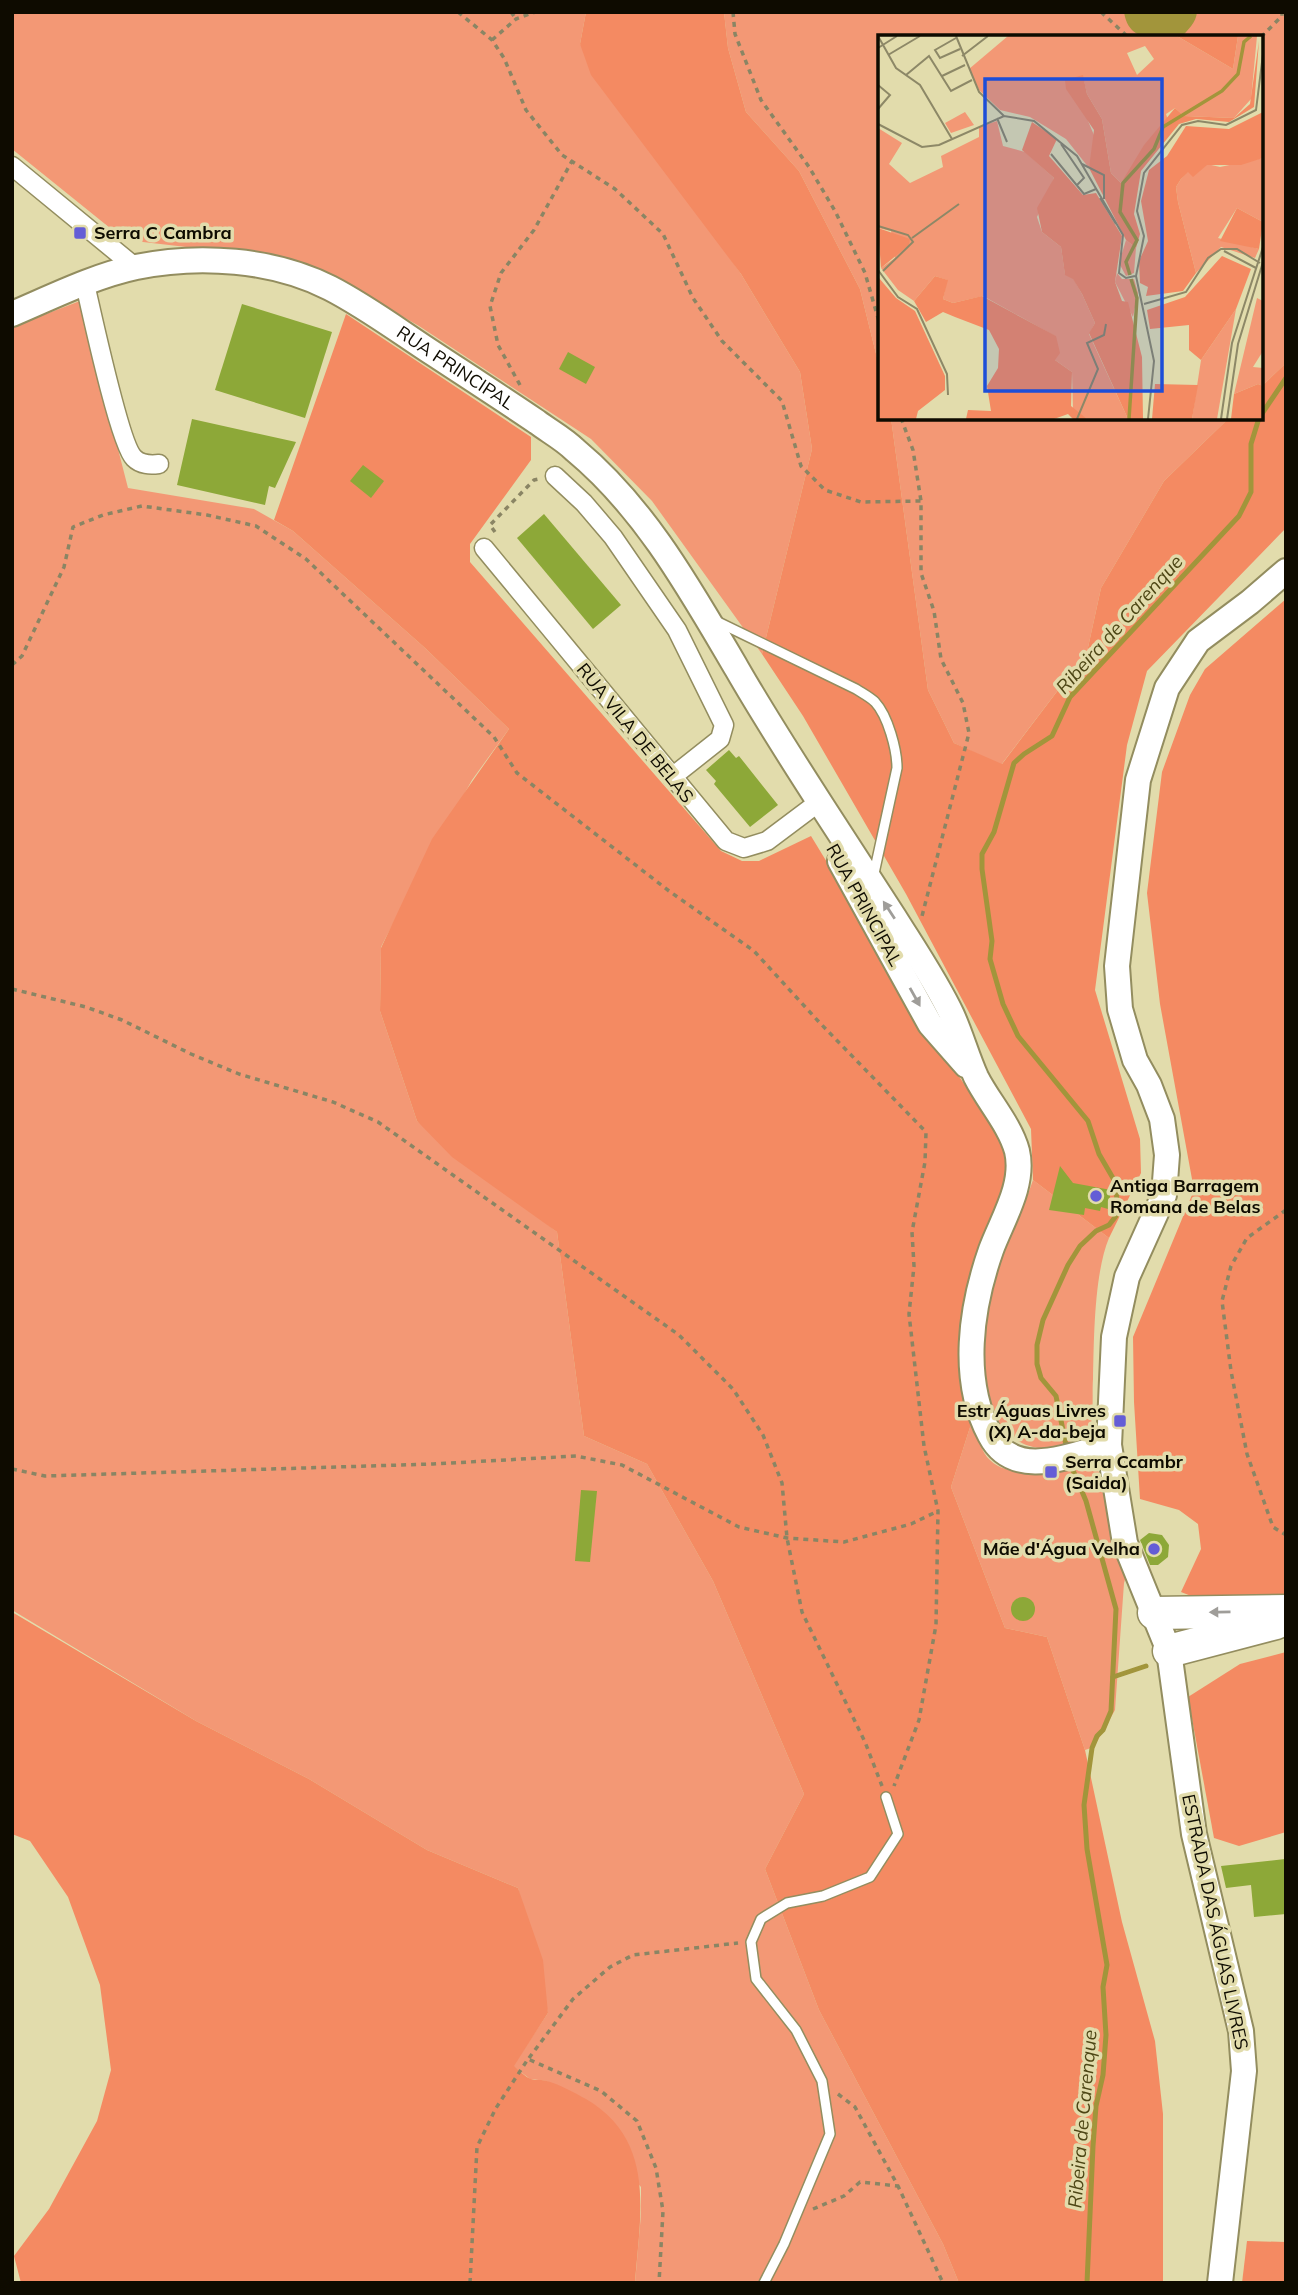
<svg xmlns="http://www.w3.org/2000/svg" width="1298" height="2295" font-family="Mulish,sans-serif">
<rect width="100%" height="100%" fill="#e2dcac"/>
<!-- green -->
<g fill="#f39875">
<polygon points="12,12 586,12 580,44 741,274 800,372 812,449 762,654 652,501 591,439 419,326 329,274 273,257 143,242 110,228 12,149"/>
<polygon points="724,12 1286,12 1286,363 1261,387 1261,37 880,37 880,370 860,289 799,171 746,112 728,48"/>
<polygon points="80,301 128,488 254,509 293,531 425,648 509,729 472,780 407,896 381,947 380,1011 417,1121 557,1232 584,1436 647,1464 713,1581 804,1794 765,1869 819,2010 943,2244 959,2283 635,2283 641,2214 641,2187 547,2081 530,2079 513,2066 548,2013 518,1888 427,1850 309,1779 196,1721 12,1610 12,327"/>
<polygon points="891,418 1229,418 1164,481 1101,588 1087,652 1001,765 954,743 928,690"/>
<path d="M 1033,1180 L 1109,1238 C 1094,1274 1094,1339 1093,1379 C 1092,1391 1094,1418 1090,1427 C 1083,1440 1058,1448 1044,1448 C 1028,1449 1007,1437 999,1423 C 982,1394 979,1320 989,1288 C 1001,1251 1021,1216 1033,1180 Z"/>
<path d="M 972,1421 C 976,1432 980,1448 987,1457 C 1010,1484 1054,1465 1083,1459 L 1095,1466 L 1100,1474 L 1127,1573 L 1124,1583 L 1115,1710 L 1094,1747 L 1085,1750 L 1047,1637 L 1005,1628 L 951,1487 Z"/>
</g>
<!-- forest -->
<g fill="#f48a62">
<polygon points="586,12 724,12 728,48 746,112 799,171 860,289 880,370 880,418 891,418 928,690 954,743 1002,764 1087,652 1101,588 1164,481 1229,418 1261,418 1261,387 1286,363 1286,528 1147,671 1127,745 1095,990 1140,1139 1141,1173 1109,1238 1033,1180 1031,1129 906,894 803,716 762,654 812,449 800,372 741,274 591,75 580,44"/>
<polygon points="346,314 531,437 531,460 470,544 470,562 721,851 742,861 759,861 811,836 940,1048 1003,1142 1012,1168 996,1208 972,1421 951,1487 1005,1628 1047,1637 1085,1750 1122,1922 1155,2041 1163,2114 1163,2283 959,2283 943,2244 819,2010 765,1869 804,1794 713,1581 647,1464 584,1436 557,1232 452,1157 417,1121 380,1011 381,948 432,839 509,729 425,648 293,531 274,520"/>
<polygon points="1286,599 1286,1597 1204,1601 1181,1592 1201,1549 1198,1524 1179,1510 1140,1499 1134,1402 1133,1337 1194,1190 1160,1004 1147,893 1162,772 1190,695 1205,669"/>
<path d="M 12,1612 L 196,1721 L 309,1779 L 427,1850 L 518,1888 L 543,1960 L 548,2013 L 514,2066 C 519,2070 525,2077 531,2079 C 536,2081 542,2079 547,2081 C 559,2084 575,2093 586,2099 C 657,2141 640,2214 635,2283 L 21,2283 L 14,2256 L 49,2209 L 97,2121 L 111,2070 L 100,1985 L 68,1897 L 30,1841 L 12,1834 Z"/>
<polygon points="1286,1652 1286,1832 1239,1846 1214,1838 1188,1697 1240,1664"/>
<polygon points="1247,2241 1286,2242 1286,2283 1242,2283"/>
</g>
<!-- water -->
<path fill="#a2953b" d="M 1124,12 L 1197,12 C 1196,23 1188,29 1182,37 C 1156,37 1129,44 1124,12 Z"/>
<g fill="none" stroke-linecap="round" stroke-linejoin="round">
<!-- stream -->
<g stroke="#a2953b" stroke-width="5">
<polyline points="1261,415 1286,378"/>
<polyline points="1066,1445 1056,1396 1041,1378 1037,1364 1037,1345 1043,1320 1068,1265 1080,1246 1096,1231 1109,1225 1116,1216 1117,1185 1099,1154 1088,1121 1018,1036 1003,1004 990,959 992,941 982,869 982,854 994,832 1014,763 1024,754 1052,736 1070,697 1239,516 1251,492 1251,444 1259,418"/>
<polyline points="1072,1468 1086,1501 1116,1609 1111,1711 1103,1730 1097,1736 1092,1748 1084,1805 1087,1849 1107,1965 1103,1987 1106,2035 1103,2075 1096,2106 1093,2146 1087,2283"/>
<polyline points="1113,1677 1146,1666"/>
</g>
</g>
<!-- building -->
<g fill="#8da838">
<polygon points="242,304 332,332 305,418 215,390"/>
<polygon points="568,352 595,367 586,384 559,369"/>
<polygon points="192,419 296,442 275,488 269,486 265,505 177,485"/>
<polygon points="363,465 384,481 371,498 350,481"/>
<polygon points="544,514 621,605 593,629 517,538"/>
<polygon points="729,750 736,758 739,756 778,805 750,827 714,784 716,781 706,770"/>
<polygon points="1060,1166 1073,1183 1111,1190 1108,1209 1101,1207 1100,1211 1085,1208 1084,1215 1049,1210"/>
<polygon points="581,1490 597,1491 590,1562 575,1561"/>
<polygon points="1149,1533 1162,1535 1169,1545 1168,1557 1158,1565 1150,1565 1140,1540"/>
<circle cx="1023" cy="1609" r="12"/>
<polygon points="1285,1859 1286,1914 1254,1917 1251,1885 1226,1888 1221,1866"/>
</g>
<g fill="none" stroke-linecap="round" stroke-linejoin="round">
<defs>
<g id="lane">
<path d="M 718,622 L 856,689 C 862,693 870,697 875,702 C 888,716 897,750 897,768 L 873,878"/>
<polyline points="764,2283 784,2244 830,2134 822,2081 796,2030 756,1979 751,1942 761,1919 787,1903 823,1896 870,1877 898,1834 886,1797"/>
</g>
<g id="street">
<polyline points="12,166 135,267"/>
<path d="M 85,284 C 91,310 120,445 134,458 C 141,465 150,465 159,464"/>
<polyline points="555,476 584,503 613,537 677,630 724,725 720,739 672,777"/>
<polyline points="484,548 726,841 744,848 767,841 811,808"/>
</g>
<g id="secondary">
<path id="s1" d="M 12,314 C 52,297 94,276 136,267 C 199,254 273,259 330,288 C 367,307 400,332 434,354 C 469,377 503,399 537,422 C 549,431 564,439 575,450 C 646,509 691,591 737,669 C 764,716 793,761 822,806 C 846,843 870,880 894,917 C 914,949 936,981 952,1015 C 961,1035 967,1057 976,1077 C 988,1101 1010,1125 1017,1151 C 1025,1185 1002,1220 991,1250 C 971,1307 960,1379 990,1435 C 1014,1481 1071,1455 1109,1445"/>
<polyline points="840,861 930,1024 966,1065"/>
<polyline points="1220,2283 1244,2071 1241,2031 1194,1834 1169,1651 1125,1543 1109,1445 1114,1337 1127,1277 1164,1195 1167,1155 1162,1119 1149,1085 1135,1060 1120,1009 1117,966 1138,780 1167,688 1198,641 1250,602 1286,571"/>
</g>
<g id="highway">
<polyline points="1154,1613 1286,1611"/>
<polyline points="1169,1651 1276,1623"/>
</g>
</defs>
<!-- lane casing -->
<use href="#lane" stroke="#938d5f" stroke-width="12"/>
<!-- street casing -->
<use href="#street" stroke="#938d5f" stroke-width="21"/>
<!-- secondary casing -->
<use href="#secondary" stroke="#938d5f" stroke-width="28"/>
<!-- highway casing -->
<use href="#highway" stroke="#938d5f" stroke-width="35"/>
<!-- path -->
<g stroke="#8a8564" stroke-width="3.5" stroke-dasharray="5 5" stroke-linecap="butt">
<polyline points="458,12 492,40 504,58 526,110 562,155 615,189 663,234 693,298 722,341 782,401 801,466 825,490 861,502 921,501"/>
<polyline points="511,12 516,19"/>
<polyline points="733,12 735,34 761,100 809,167 835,211 865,273 880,325"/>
<polyline points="1101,12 1128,37"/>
<polyline points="1261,37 1282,16 1282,12"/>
<polyline points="492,40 516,19 535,12"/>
<polyline points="520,385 498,345 490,306 501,273 534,230 572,161"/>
<polyline points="901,418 913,450 921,501 921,573 934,611 941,659 963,703 969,733 921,920"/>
<polyline points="495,532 490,525 534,480 539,479"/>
<polyline points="12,665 22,656 64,567 73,527 103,515 142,506 207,515 256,526 306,559 494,737 517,773 669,891 754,951 819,1022 926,1132 925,1162 912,1232 914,1266 909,1314 924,1446 938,1511 936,1625 919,1720 894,1786"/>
<polyline points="12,989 86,1007 122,1020 191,1054 239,1074 333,1102 378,1122 679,1335 733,1389 763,1435 782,1483 787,1538 802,1612 865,1742 882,1786"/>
<polyline points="1286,1210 1247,1238 1231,1266 1222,1301 1231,1371 1247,1454 1273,1527 1286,1535"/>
<polyline points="12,1469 45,1476 433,1464 576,1456 622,1465 739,1527 787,1538 844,1542 911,1524 938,1511"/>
<polyline points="529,2058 573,1999 610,1967 633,1955 738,1943"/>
<polyline points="838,2094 855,2107 898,2186 943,2283"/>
<polyline points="813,2209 844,2196 860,2182 898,2186"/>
<polyline points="470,2283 477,2147 496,2108 528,2059 601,2091 637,2121 656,2168 663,2211 659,2283"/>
</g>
<!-- lane -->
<use href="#lane" stroke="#fff" stroke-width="9"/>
<!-- street -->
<use href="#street" stroke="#fff" stroke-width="18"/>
<!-- secondary -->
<use href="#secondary" stroke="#fff" stroke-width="24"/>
<!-- highway -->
<use href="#highway" stroke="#fff" stroke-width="32"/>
</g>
<!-- one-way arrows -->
<defs><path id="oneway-solid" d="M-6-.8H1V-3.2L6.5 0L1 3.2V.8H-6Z" transform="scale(1.75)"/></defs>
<g fill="#9f9d99">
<use href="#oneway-solid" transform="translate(889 910) rotate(-123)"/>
<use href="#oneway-solid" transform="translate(915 997) rotate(61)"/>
<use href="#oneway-solid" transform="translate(1220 1612) rotate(179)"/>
</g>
<!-- markers -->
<g fill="#645dd6" stroke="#e2dcac" stroke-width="2.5">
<rect x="73" y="226" width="14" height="14" rx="3.5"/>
<circle cx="1096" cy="1196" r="7"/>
<rect x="1113" y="1414" width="14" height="14" rx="3.5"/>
<rect x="1044" y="1465" width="14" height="14" rx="3.5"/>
<circle cx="1154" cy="1549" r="7"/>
</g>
<g text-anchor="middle" stroke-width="7" stroke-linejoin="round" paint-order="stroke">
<!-- poi labels -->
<g font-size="18" font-weight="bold" fill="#0e0b00" stroke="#e2dcac" text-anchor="start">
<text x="94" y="239">Serra C Cambra</text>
<text x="1110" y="1192">Antiga Barragem<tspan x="1110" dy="21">Romana de Belas</tspan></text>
<text x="1106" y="1417" text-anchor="end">Estr Águas Livres<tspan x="1106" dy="21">(X) A-da-beja</tspan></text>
<text x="1065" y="1468">Serra Ccambr<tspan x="1065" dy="21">(Saida)</tspan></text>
<text x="1140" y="1555" text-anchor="end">Mãe d'Água Velha</text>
</g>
<!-- street labels -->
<g font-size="18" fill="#0e0b00" stroke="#e2dcac">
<text dy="6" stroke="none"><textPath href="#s1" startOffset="480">RUA PRINCIPAL</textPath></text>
<text transform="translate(635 733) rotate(51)" y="6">RUA VILA DE BELAS</text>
<text transform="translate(864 905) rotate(61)" y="6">RUA PRINCIPAL</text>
<text transform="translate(1215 1922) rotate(78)" y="6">ESTRADA DAS ÁGUAS LIVRES</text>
</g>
<!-- water labels -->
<g font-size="19" font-style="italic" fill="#4d4615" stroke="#e2dcac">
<text transform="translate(1119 624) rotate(-48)" y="7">Ribeira de Carenque</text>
<text transform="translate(1082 2119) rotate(-85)" y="7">Ribeira de Carenque</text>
</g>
</g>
<!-- overview -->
<g transform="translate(878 35)">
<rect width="385" height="385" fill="#e2dcac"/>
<path d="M 130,1 L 299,1 L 355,34 L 360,1 L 379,1 L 373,64 L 356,83 L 306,81 L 297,73 L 288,79 L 290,85 L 243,148 L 233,138 L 224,84 L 209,59 L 205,42 L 208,81 L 218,105 L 211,133 L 188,104 L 152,82 L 122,75 L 101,55 L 91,34 ZM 267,11 L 276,24 L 259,40 L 249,18 ZM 87,77 L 96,90 L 73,98 L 67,88 ZM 119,86 L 125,111 L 147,117 L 176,143 L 159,182 L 164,197 L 183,212 L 187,239 L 195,243 L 204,259 L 217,288 L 211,299 L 250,384 L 209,384 L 195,375 L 194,337 L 177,325 L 177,301 L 105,261 L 75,268 L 65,264 L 69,245 L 57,241 L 36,266 L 20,255 L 3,233 L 17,223 L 13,196 L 0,193 L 0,93 L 24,108 L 11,129 L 32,148 L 65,132 L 63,121 L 101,102 L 101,92 ZM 385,123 L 385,187 L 359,173 L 340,203 L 381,214 L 377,223 L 343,212 L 318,238 L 300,167 L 298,152 L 303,144 L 310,136 L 315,141 L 329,129 L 342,132 ZM 248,205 L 258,213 L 256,238 L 248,241 L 241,228 ZM 239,238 L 244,244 L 256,244 L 260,258 L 255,282 L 237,247 ZM 379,263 L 385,266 L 385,316 L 375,332 L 385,333 L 385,351 L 380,349 L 356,359 ZM 358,274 L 339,384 L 314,384 L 323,325 Z" fill="#f39875" fill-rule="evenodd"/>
<path d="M 299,1 L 360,1 L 355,34 ZM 381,6 L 376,72 L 351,87 L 318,84 L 301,89 L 263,136 L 256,179 L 262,199 L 258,213 L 248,205 L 211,133 L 216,95 L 188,54 L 187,45 L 205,40 L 209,59 L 224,84 L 233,138 L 243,148 L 266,110 L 297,73 L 306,81 L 356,83 L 372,69 ZM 385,77 L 385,123 L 363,130 L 329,130 L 315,142 L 310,137 L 303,144 L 298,152 L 300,167 L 318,238 L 305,256 L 268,261 L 270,252 L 262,248 L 261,226 L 270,206 L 263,166 L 271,135 L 289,121 L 308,91 L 351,94 ZM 154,87 L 179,104 L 171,121 L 205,160 L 218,158 L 244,201 L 237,247 L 244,266 L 250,267 L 264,322 L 265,384 L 250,384 L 211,298 L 217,288 L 204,259 L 195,244 L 187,240 L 183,212 L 164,197 L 159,173 L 176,143 L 144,115 ZM 359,173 L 385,187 L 381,214 L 342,206 ZM 0,193 L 32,204 L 31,210 L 3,233 ZM 344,221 L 373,234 L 358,274 L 323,325 L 311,315 L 311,290 L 272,294 L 269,275 L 307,262 ZM 57,241 L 70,245 L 65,264 L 75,268 L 104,261 L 178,301 L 182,318 L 177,325 L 194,337 L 193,371 L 209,384 L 195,384 L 190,379 L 176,384 L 88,384 L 90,375 L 113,376 L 109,351 L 120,333 L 121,314 L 111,295 L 77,282 L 65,277 L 48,287 L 36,266 ZM 1,243 L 18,263 L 37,276 L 67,341 L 67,355 L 40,376 L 38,384 L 0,384 ZM 277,349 L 320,350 L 314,384 L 274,384 ZM 380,349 L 385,351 L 385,384 L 353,384 L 356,359 Z" fill="#f48a62"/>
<path fill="none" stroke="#a2953b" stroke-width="3.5" d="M 252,240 L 248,227 L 259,205 L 242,177 L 245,148 L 276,114 L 285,92 L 344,56 L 360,39 L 366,7 L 373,1M 251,384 L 259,263 L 253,244"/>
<path fill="none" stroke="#8d8867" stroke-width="2" d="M 0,1 L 18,33 L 42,50 L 74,104M 78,1 L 101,57 L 126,81M 78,3 L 57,15 L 62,23 L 82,14M 0,13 L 19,1M 10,20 L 42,1M 84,21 L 110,1M 28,40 L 51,21 L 73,56 L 94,45M 64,41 L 87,30M 0,50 L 12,60 L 0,74M 119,83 L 129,107M 0,89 L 44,112 L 61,110 L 126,81 L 156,86 L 199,121 L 245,200 L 241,238 L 248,243 L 257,241M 183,109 L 206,143 L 199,150M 173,119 L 206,159 L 218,154M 204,129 L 226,140 L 226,164M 222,163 L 238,189M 0,191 L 30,200 L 35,207 L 5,236M 34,203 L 81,169M 346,216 L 378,233M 0,235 L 20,262 L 39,274 L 69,339 L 70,360M 266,269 L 308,257 L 330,223 L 343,214 L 359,214 L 382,228M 199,384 L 220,334 L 209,308 L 226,300 L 228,289M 270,384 L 276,326 L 258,241 L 266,201 L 259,176 L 266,138 L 304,90 L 320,86 L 348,90 L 378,75 L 385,19M 343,384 L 354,308 L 385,212M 349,384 L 360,309 L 385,227"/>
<path fill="#1d4ed8" fill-opacity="0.15" stroke="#1d4ed8" stroke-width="3.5" d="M 107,44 L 284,44 L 284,356 L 107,356 Z"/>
<rect width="385" height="385" fill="none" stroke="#0e0b00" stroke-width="3.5"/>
</g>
<!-- border -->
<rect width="1298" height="2295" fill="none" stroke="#0e0b00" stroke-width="28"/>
</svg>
